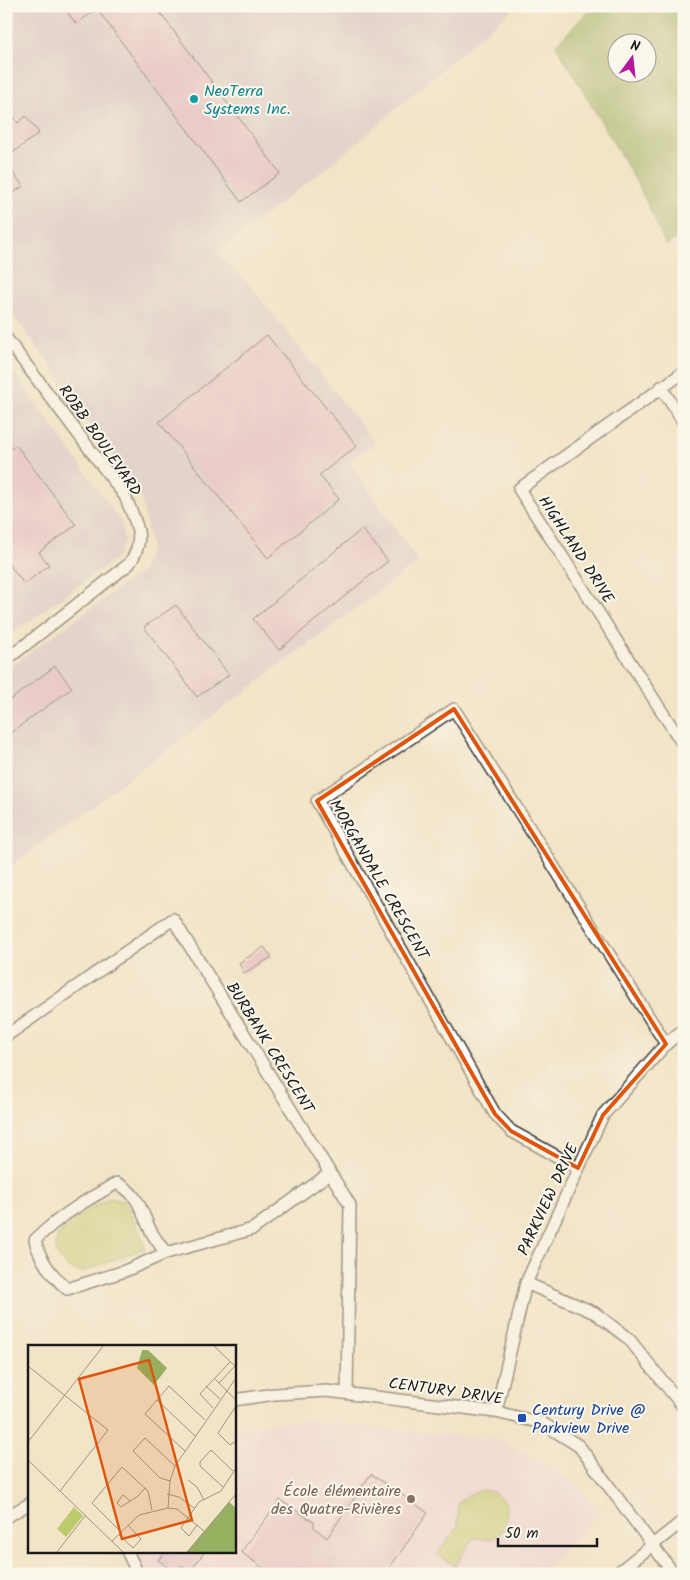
<svg xmlns="http://www.w3.org/2000/svg" width="690" height="1580" font-family="Kalam,sans-serif">
<rect width="100%" height="100%" fill="#fbf7ec"/>
<filter id="ink" filterUnits="userSpaceOnUse"><feTurbulence type="fractalNoise" baseFrequency=".02" numOctaves="2"/><feDisplacementMap in="SourceGraphic" scale="10" xChannelSelector="R" yChannelSelector="G"/><feConvolveMatrix kernelMatrix="1 2 1 2 8 2 1 2 1" color-interpolation-filters="sRGB"/></filter>
<filter id="wash" filterUnits="userSpaceOnUse"><feTurbulence type="fractalNoise" baseFrequency=".0096" numOctaves="4" result="noise"/><feDisplacementMap in="SourceGraphic" scale="20" xChannelSelector="R" yChannelSelector="G"/><feGaussianBlur stdDeviation="1.12" result="paint"/><feColorMatrix in="noise" values="0 0 0 0 0 0 0 0 0 0 0 0 0 0 0 0 0 1.4 0 .05"/><feComposite in="paint" operator="in"/></filter>
<g filter="url(#wash)">
<rect width="100%" height="100%" fill="#f2e4c7"/>
<!-- built -->
<polygon fill="#f1d0e3" points="301,1420 498,1440 536,1459 578,1485 599,1514 541,1574 148,1574 137,1551 234,1551 234,1429"/>
<!-- industrial -->
<g fill="#cebed1">
<polygon points="6,6 516,6 324,170 216,252 247,282 375,443 349,461 418,562 6,870 6,670 142,571 151,547 141,496 52,366 6,307"/>
<polygon points="6,361 121,522 124,540 118,557 6,638"/>
</g>
<!-- green -->
<g fill="#becb6d" stroke="#6d7444">
<path d="M 109,1198 L 124,1201 L 141,1235 L 145,1248 L 82,1272 C 72,1270 65,1267 59,1258 C 42,1231 91,1209 109,1198 Z"/>
<path d="M 482,1490 L 493,1492 L 506,1503 C 506,1515 507,1538 489,1539 C 484,1540 479,1537 473,1538 L 455,1566 L 437,1554 L 458,1526 L 458,1503 L 468,1496 Z"/>
</g>
<!-- forest -->
<path fill="#96af60" stroke="#59663e" fill-rule="evenodd" d="M 593,6 L 684,6 L 684,233 L 666,245 L 641,190 L 556,45 ZM 618,42 L 648,42 L 648,72 L 618,72 Z"/>
<g id="blocks">
<!-- building -->
<g fill="#dfadcb">
<polygon points="63,6 155,6 280,173 241,202 97,9 76,24"/>
<polygon points="6,108 18,123 26,116 39,133 6,158"/>
<polygon points="6,164 23,186 6,198"/>
<polygon points="267,335 357,446 319,475 339,499 268,558 159,422"/>
<polygon points="16,445 76,525 39,552 49,565 24,584 6,560 6,452"/>
<polygon points="362,529 388,561 279,650 253,619"/>
<polygon points="176,605 229,675 197,697 144,627"/>
<polygon points="55,666 72,688 6,736 6,703"/>
<polygon points="264,947 272,957 244,973 239,963"/>
<polygon points="371,1474 428,1513 385,1574 271,1574 241,1552 280,1500 314,1522 314,1527 327,1538"/>
<polygon points="166,1551 205,1551 190,1572 181,1565 175,1573 158,1560"/>
</g>
</g>
</g>
<g filter="url(#ink)">
<use href="#blocks" fill-opacity="0" stroke="#3c3a36" stroke-width="1"/>
<g fill="none" stroke-linecap="round" stroke-linejoin="round">
<defs>
<g id="street">
<path d="M 6,338 L 125,496 C 135,522 148,538 129,564 L 6,660"/>
<polyline points="684,372 519,489 684,746"/>
<polyline points="661,387 684,423"/>
<polyline points="6,1036 173,919 350,1205 347,1393"/>
<polyline points="578,1168 511,1131 495,1114 317,801 454,709 666,1044"/>
<path d="M 166,1253 C 161,1246 156,1240 152,1233 C 140,1211 141,1196 117,1183 C 88,1199 59,1216 35,1240 C 40,1261 52,1275 67,1289 L 125,1271 L 166,1253 L 253,1229 L 330,1173"/>
<polyline points="526,1283 595,1313 629,1339 684,1408"/>
<polyline points="234,1400 275,1394 327,1391 496,1412 542,1423 579,1446 674,1574"/>
<polyline points="496,1412 526,1283 603,1115 666,1044 684,1029"/>
<polyline points="6,1517 29,1504"/>
<polyline points="127,1551 138,1574"/>
<polyline points="616,1574 684,1520"/>
</g>
</defs>
<!-- street casing -->
<use href="#street" stroke="#3c3a36" stroke-width="14"/>
<!-- street -->
<use href="#street" stroke="#fff" stroke-width="11"/>
</g>
</g>
<!-- marked area -->
<path d="M0 0H690V1580H0ZM 454,709 L 666,1044 L 603,1115 L 578,1168 L 511,1131 L 495,1114 L 317,801 Z" fill="#f2e4c7" fill-opacity=".55" fill-rule="evenodd"/>
<path fill="none" stroke="#de560d" stroke-width="4" stroke-linejoin="round" d="M 454,709 L 666,1044 L 603,1115 L 578,1168 L 511,1131 L 495,1114 L 317,801 Z"/>
<!-- markers -->
<circle fill="#0f9aa8" stroke="#fbf7ec" stroke-width="2" cx="194" cy="99" r="5"/>
<rect fill="#1a4fb4" stroke="#fbf7ec" stroke-width="2" x="517" y="1413" width="10" height="10" rx="2.5"/>
<circle fill="#8d6e63" stroke="#fbf7ec" stroke-width="2" cx="411" cy="1499" r="5"/>
<g text-anchor="middle" stroke-width="4" stroke-linejoin="round" paint-order="stroke">
<!-- culture labels -->
<g font-size="16" fill="#0d838f" stroke="#fbf7ec" text-anchor="start">
<text x="204" y="96">NeoTerra<tspan x="204" dy="18">Systems Inc.</tspan></text>
</g>
<!-- street labels -->
<g font-size="16" fill="#1c1c1c" stroke="#fbf7ec">
<text transform="translate(101 440) rotate(55)" y="6">ROBB BOULEVARD</text>
<text transform="translate(577 549) rotate(57)" y="6">HIGHLAND DRIVE</text>
<text transform="translate(380 879) rotate(60)" y="6">MORGANDALE CRESCENT</text>
<text transform="translate(271 1047) rotate(58)" y="6">BURBANK CRESCENT</text>
<text transform="translate(547 1199) rotate(-65)" y="6">PARKVIEW DRIVE</text>
<text transform="translate(446 1390) rotate(8)" y="6">CENTURY DRIVE</text>
</g>
<!-- transit labels -->
<g font-size="16" fill="#164399" stroke="#fbf7ec" text-anchor="start">
<text x="532" y="1415">Century Drive @<tspan x="532" dy="18">Parkview Drive</tspan></text>
</g>
<!-- education labels -->
<g font-size="16" fill="#785e54" stroke="#fbf7ec" text-anchor="end">
<text x="401" y="1496">École élémentaire<tspan x="401" dy="18">des Quatre-Rivières</tspan></text>
</g>
</g>
<!-- overview -->
<g transform="translate(28 1345)">
<rect width="208" height="208" fill="#f2e4c7"/>
<path d="M 46,162 L 55,171 L 38,192 L 29,184 Z" fill="#becb6d"/>
<path d="M 114,5 L 120,5 L 139,23 L 126,40 L 109,23 ZM 201,157 L 207,162 L 207,207 L 159,207 Z" fill="#96af60"/>
<path fill="none" stroke="#9c9483" stroke-width="1" d="M 185,0 L 208,22M 0,21 L 80,85 L 32,146M 186,33 L 208,55M 191,38 L 207,21M 178,41 L 192,54M 129,55 L 167,91M 208,61 L 190,88 L 202,100 L 208,96M 185,63 L 172,49 L 202,17M 0,97 L 76,0M 157,106 L 117,69 L 141,41 L 177,75M 0,115 L 95,207M 160,135 L 169,142 L 176,155M 142,136 L 132,133 L 105,106 L 117,93 L 147,121M 195,142 L 172,121 L 172,117 L 183,105 L 205,126M 139,149 L 151,152 L 166,163M 102,156 L 95,150 L 89,158 L 93,162 L 110,151 L 117,143M 140,163 L 142,136 L 147,121 L 208,33M 169,180 L 161,191 L 153,183 L 171,157 L 193,146 L 208,123M 93,187 L 64,158 L 94,122 L 120,146 L 124,165M 91,190 L 105,203 L 113,194 L 100,180M 84,196 L 111,170 L 140,163 L 149,164 L 176,186M 29,207 L 57,171M 159,207 L 208,149"/>
<path fill="#de560d" fill-opacity="0.15" stroke="#de560d" stroke-width="2.5" d="M 121,15 L 164,175 L 94,194 L 51,34 Z"/>
<rect width="208" height="208" fill="none" stroke="#1c1c1c" stroke-width="2.5"/>
</g>
<!-- margin -->
<rect width="690" height="1580" fill="none" stroke="#fbf7ec" stroke-width="25"/>
<!-- north arrow -->
<g transform="translate(632 58) rotate(15)"><circle r="24" fill="#fbf7ec" stroke="#a29f99"/>
<path d="M0-4L9 19L0 12L-9 19Z" fill="#b5179e"/>
<text y="-8" font-size="14" font-weight="bold" text-anchor="middle" fill="#1c1c1c">N</text>
</g>
<!-- scale -->
<path d="M498 1538v8h99v-8" fill="none" stroke="#1c1c1c" stroke-width="2.5"/>
<text x="505" y="1538" font-size="15" fill="#1c1c1c" stroke="#fbf7ec" stroke-width="4" paint-order="stroke">50 m</text>
</svg>
